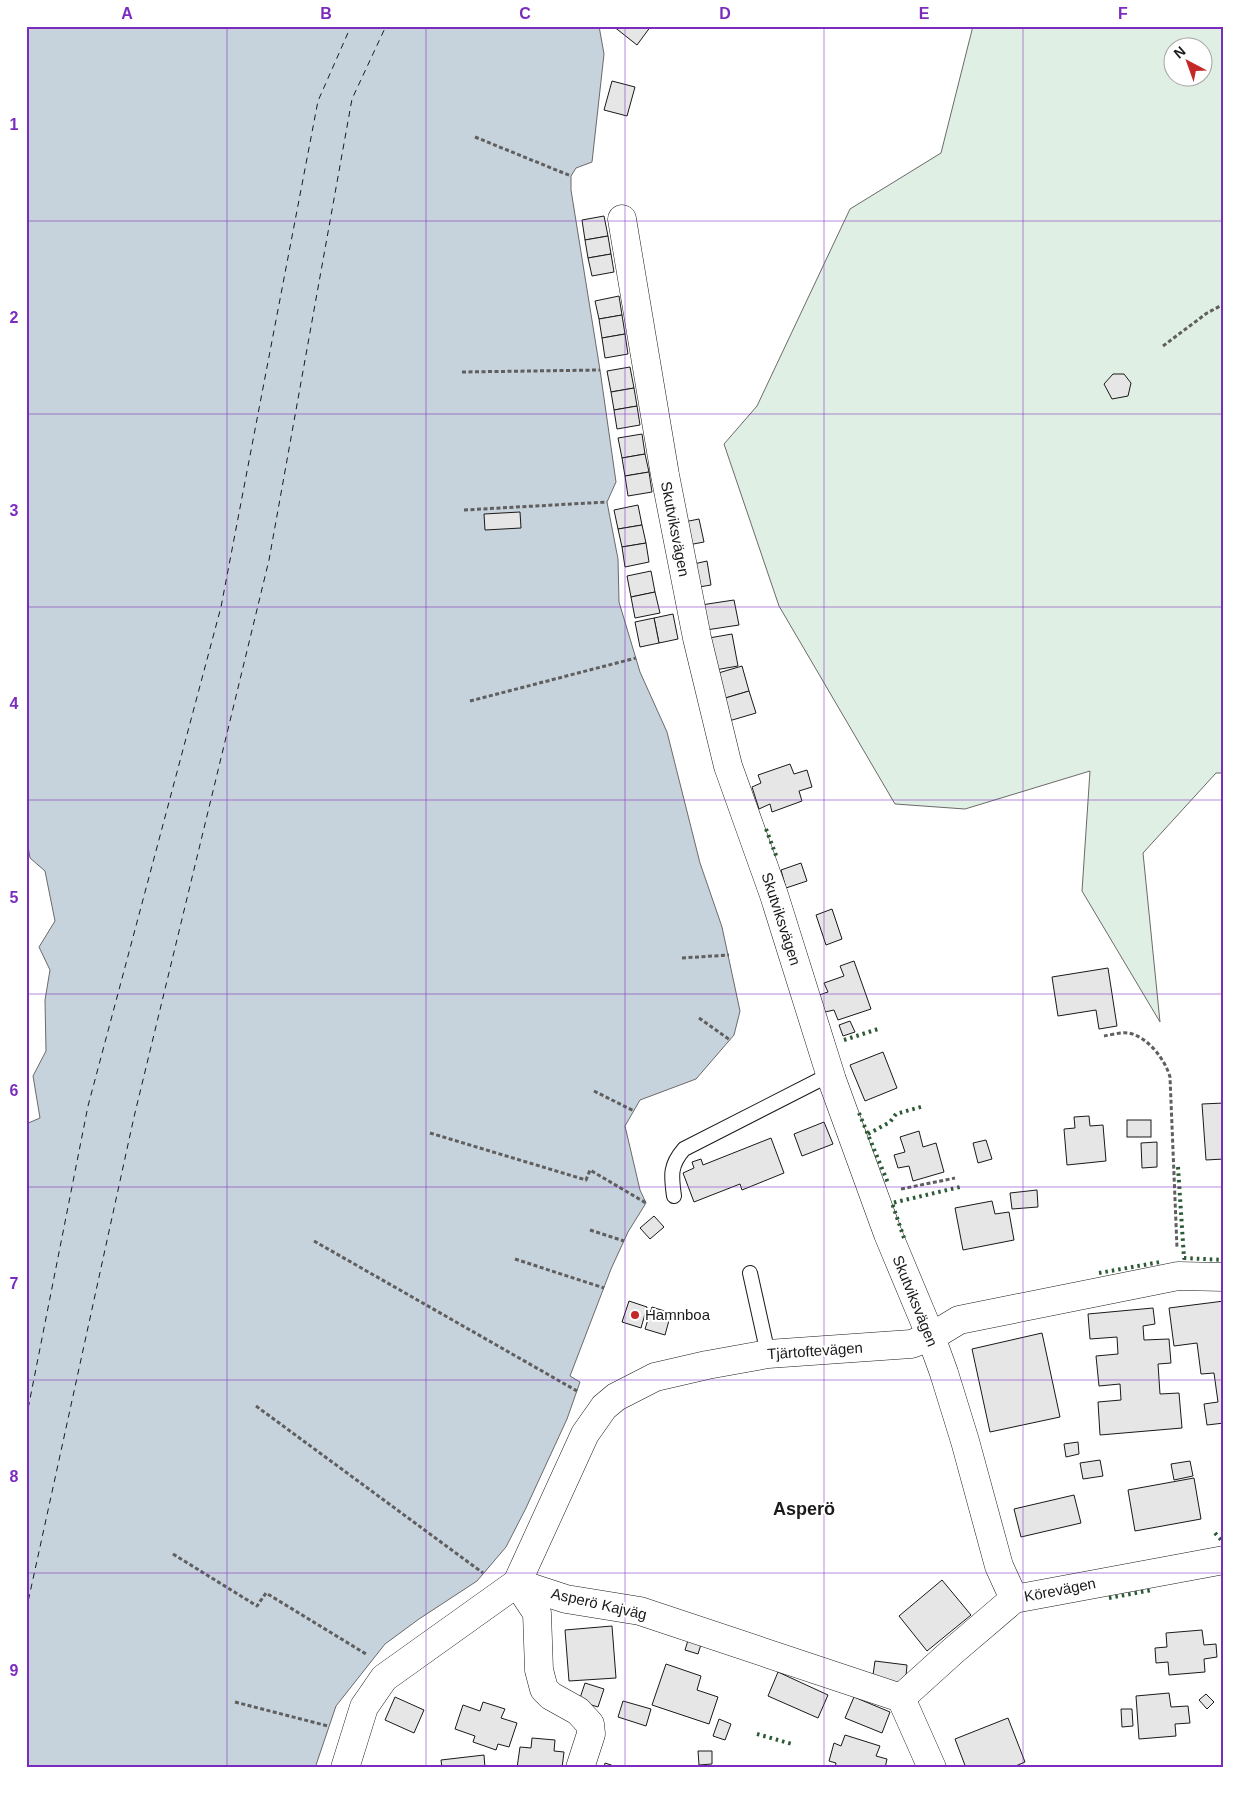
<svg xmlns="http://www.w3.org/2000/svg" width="1250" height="1794" font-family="Helvetica,sans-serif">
<rect width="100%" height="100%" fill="#fff"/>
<!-- green -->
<path fill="#e0efe3" stroke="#6a6a6a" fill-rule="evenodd" d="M 973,26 L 1224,26 L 1224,773 L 1216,773 L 1143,853 L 1160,1022 L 1082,891 L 1090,771 L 965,809 L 895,804 L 779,606 L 724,444 L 757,406 L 850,209 L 941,153 ZM 1172,48 L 1202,48 L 1202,78 L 1172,78 Z"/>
<!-- water -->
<polygon fill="#c6d2dc" stroke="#6a6a6a" points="26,26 599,26 604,54 592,162 576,168 571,176 571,190 600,370 616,482 607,502 618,559 619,602 640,672 667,732 700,863 722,927 740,1011 734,1035 696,1079 640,1100 625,1126 640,1190 646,1203 628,1232 611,1269 570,1376 580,1382 567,1419 526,1508 506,1547 477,1581 419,1619 385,1644 336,1706 315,1768 26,1768 26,1124 40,1118 33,1076 46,1051 45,1000 50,970 39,947 55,921 45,871 30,858 26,835"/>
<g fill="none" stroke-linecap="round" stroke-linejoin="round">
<!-- ferry -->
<g stroke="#1a1a1a" stroke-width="1" stroke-dasharray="6 5" stroke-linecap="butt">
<polyline points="26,1419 88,1106 221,607 318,101 351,26"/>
<polyline points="26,1611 134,1117 269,560 352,99 386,26"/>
</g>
</g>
<!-- building -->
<g fill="#e6e6e6" stroke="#1a1a1a">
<polygon points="613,26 651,26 637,45"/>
<polygon points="612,81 635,87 627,116 604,110"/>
<polygon points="604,216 608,236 585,240 582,220"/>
<polygon points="608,236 611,254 588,258 585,240"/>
<polygon points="611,254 614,272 592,276 588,258"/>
<polygon points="619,296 622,315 599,319 595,301"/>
<polygon points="622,315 625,334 602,338 599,319"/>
<polygon points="625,334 628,354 605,358 602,338"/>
<polygon points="630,367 634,388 611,392 607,371"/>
<polygon points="1113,374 1124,374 1131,383 1128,396 1112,399 1104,384"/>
<polygon points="634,388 637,406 614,410 611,392"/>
<polygon points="637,406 640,425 617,429 614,410"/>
<polygon points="642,434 645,454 622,458 618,438"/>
<polygon points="645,454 649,472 625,476 622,458"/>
<polygon points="649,472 652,492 628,496 625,476"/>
<polygon points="638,505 642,525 618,529 614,510"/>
<polygon points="520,512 521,528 485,530 484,514"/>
<polygon points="699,519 704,542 688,545 684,522"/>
<polygon points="642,525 646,543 622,547 618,529"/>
<polygon points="646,543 649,562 625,567 622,547"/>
<polygon points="707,561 711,585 693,588 689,565"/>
<polygon points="651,571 655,592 631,597 627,576"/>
<polygon points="655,592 660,613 635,618 631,597"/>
<polygon points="734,600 739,625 706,630 701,605"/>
<polygon points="673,614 678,639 659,643 654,618"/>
<polygon points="654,618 659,643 640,647 635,622"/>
<polygon points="732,634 738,666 715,670 709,638"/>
<polygon points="742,666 749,691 722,699 715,674"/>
<polygon points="749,691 756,713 729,721 722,699"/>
<polygon points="790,764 794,774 807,770 812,787 799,791 802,801 772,812 770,804 759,809 752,787 761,783 758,775"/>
<polygon points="801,863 807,881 786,888 781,870"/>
<polygon points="832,909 842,939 826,945 816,915"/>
<polygon points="854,961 871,1009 838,1020 834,1010 825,1012 819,995 828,992 824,983 844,976 840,966"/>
<polygon points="1108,968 1117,1026 1099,1029 1096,1010 1058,1016 1052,977"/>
<polygon points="850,1021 855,1032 843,1036 839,1025"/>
<polygon points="883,1052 897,1088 865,1101 850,1065"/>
<polygon points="1224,1103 1224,1159 1206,1160 1202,1104"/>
<polygon points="1089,1116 1090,1126 1103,1125 1106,1161 1067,1165 1064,1129 1075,1128 1074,1117"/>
<rect x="1127" y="1120" width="24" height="17"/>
<polygon points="824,1122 833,1144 802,1156 794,1134"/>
<polygon points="919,1131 923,1147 936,1143 944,1172 913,1181 909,1166 898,1168 894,1155 905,1152 900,1137"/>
<polygon points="771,1138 784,1173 742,1190 740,1184 694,1202 683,1173 694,1168 692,1162 701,1159 703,1165"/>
<polygon points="986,1140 992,1159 978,1163 973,1143"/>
<polygon points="1157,1142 1157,1167 1142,1168 1141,1143"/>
<polygon points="1037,1190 1038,1207 1012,1209 1010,1193"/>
<polygon points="992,1201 995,1214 1009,1212 1014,1240 963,1250 955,1208"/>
<polygon points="654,1216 664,1227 650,1239 640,1228"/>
<polygon points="629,1301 647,1307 641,1328 622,1322"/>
<polygon points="1224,1301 1224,1423 1207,1425 1204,1404 1218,1402 1214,1373 1201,1374 1197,1343 1174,1346 1169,1308"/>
<polygon points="652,1307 671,1313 665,1335 645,1329"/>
<polygon points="1153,1308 1155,1324 1143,1326 1144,1340 1169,1339 1171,1363 1158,1364 1160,1394 1179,1393 1182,1428 1100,1435 1098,1402 1121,1400 1120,1384 1099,1386 1096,1356 1118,1354 1117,1337 1090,1339 1088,1314"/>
<polygon points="1042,1333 1060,1417 990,1432 972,1349"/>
<polygon points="1078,1442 1079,1454 1066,1457 1064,1444"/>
<polygon points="1100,1460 1103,1476 1083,1479 1080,1463"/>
<polygon points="1190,1461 1193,1476 1174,1480 1171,1464"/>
<polygon points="1194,1478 1201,1519 1135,1531 1128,1490"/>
<polygon points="1074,1495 1081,1523 1021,1537 1014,1509"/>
<polygon points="942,1580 971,1615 927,1651 899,1616"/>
<polygon points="612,1626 616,1678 569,1681 565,1630"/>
<polygon points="1202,1630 1204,1645 1216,1644 1217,1657 1204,1659 1205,1672 1169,1675 1168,1662 1156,1663 1155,1648 1167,1647 1166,1633"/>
<polygon points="689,1637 702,1641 698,1654 685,1650"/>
<polygon points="875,1661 907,1665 905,1687 872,1682"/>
<polygon points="666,1664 701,1676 697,1690 718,1697 709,1724 652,1705"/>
<polygon points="778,1672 828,1695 818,1718 768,1696"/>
<polygon points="585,1683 604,1689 598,1707 579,1701"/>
<polygon points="1169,1693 1171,1707 1188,1706 1190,1723 1175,1724 1176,1736 1139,1739 1136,1696"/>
<polygon points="1206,1694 1214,1702 1207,1709 1199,1700"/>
<polygon points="395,1697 424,1710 414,1733 385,1720"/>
<polygon points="854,1697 890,1712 882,1733 845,1718"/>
<polygon points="623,1701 651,1709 646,1726 618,1717"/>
<polygon points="483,1702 505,1709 501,1718 517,1723 509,1747 498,1744 496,1750 473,1742 475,1736 455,1729 463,1705 480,1711"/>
<polygon points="1121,1709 1132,1709 1133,1726 1122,1727"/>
<polygon points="1008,1718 1025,1762 1011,1768 966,1768 955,1739"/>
<polygon points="719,1719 731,1724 725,1740 713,1736"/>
<polygon points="845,1735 880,1746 876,1756 887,1759 885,1768 835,1768 836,1763 829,1761 834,1743 841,1746"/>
<polygon points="532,1738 555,1740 554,1751 564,1752 562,1768 517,1768 520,1747 531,1748"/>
<polygon points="698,1751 712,1751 712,1764 699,1765"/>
<polygon points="484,1755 485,1768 442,1768 441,1760"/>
<polygon points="605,1763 620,1768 604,1768"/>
</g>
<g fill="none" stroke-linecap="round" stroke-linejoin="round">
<defs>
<g id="lane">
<path d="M 674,1196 C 671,1175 670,1165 684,1149 L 831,1074"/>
<polyline points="750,1273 768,1354"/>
</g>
<g id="street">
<polyline points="622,219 665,475 697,638 728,766 774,895 832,1080 888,1234 931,1337 944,1373 965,1441 999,1566 1014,1599"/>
<polyline points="517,1583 566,1599 640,1611 901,1698"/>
<polyline points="517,1583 537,1613 539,1670 544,1689 551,1696 578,1711 590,1724 591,1734 580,1768"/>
<polyline points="901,1698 953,1651 1014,1599 1224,1560"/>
<polyline points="901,1698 932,1768"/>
<polyline points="345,1768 364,1707 384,1678 517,1583 585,1434 604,1407 616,1397 655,1377 707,1365 768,1354 911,1344 931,1337 959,1320 1178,1276 1224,1277"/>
</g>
</defs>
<!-- lane casing -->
<use href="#lane" stroke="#1a1a1a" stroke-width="16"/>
<!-- street casing -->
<use href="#street" stroke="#1a1a1a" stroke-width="29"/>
<!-- path -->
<g stroke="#5f5f5f" stroke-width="3" stroke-dasharray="4 2.5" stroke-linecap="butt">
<polyline points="475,137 571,176"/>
<polyline points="1163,346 1207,313 1224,304"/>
<polyline points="462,372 600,370"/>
<polyline points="464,510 607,502"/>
<polyline points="470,701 636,658"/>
<polyline points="682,958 729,955"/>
<polyline points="699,1018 730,1040"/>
<path d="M 1104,1036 C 1111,1035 1121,1032 1128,1033 C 1147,1036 1165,1059 1170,1077 L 1177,1248"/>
<polyline points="594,1091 634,1111"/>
<polyline points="430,1133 586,1180 590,1170 646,1203"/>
<polyline points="901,1189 955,1178"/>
<polyline points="590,1230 624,1241"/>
<polyline points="314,1241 577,1391"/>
<polyline points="515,1259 604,1288"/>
<polyline points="256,1406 483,1573"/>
<polyline points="173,1554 257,1606 266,1593 366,1654"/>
<polyline points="235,1702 328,1726"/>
</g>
<!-- lane -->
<use href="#lane" stroke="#fff" stroke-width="14"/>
<!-- street -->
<use href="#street" stroke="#fff" stroke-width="28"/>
<!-- hedge -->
<g stroke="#2b5a34" stroke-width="4" stroke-dasharray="2.5 4" stroke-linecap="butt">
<polyline points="766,829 777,858"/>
<polyline points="844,1040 878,1029"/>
<polyline points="859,1113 888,1183"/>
<polyline points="868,1134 890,1122 896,1114 924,1106"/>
<polyline points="1178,1167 1184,1258 1224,1260"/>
<polyline points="904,1238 892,1203 960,1187"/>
<polyline points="1099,1273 1160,1262"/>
<polyline points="1215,1533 1224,1543"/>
<polyline points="1109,1598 1152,1590"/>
<polyline points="757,1734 792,1744"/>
<polyline points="1118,1768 1120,1767"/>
</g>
</g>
<!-- grid -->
<path fill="none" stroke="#7b2cbf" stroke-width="1" stroke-opacity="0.55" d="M 227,26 L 227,1768M 426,26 L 426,1768M 625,26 L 625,1768M 824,26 L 824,1768M 1023,26 L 1023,1768M 26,221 L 1224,221M 26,414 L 1224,414M 26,607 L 1224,607M 26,800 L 1224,800M 26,994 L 1224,994M 26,1187 L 1224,1187M 26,1380 L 1224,1380M 26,1573 L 1224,1573"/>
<!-- markers -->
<circle fill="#c62828" stroke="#fff" stroke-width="2" cx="635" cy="1315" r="5"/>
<g text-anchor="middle" stroke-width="4" stroke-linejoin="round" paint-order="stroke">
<!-- street labels -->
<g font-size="15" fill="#1a1a1a" stroke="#fff">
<text transform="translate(675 529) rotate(79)" y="5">Skutviksvägen</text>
<text transform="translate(781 919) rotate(72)" y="5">Skutviksvägen</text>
<text transform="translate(915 1301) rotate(68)" y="5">Skutviksvägen</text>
<text transform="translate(815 1351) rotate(-4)" y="5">Tjärtoftevägen</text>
<text transform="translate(1060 1590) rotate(-11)" y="5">Körevägen</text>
<text transform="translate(599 1604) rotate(13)" y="5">Asperö Kajväg</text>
</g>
<!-- poi labels -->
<g font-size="15" fill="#1a1a1a" stroke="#fff" text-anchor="start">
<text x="645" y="1320">Hamnboa</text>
</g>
<!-- quarter labels -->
<g font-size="18" font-weight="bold" fill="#1a1a1a" stroke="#fff">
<text x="804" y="1515">Asperö</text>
</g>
</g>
<!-- border -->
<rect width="1250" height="1794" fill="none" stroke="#ffffff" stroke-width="55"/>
<!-- north arrow -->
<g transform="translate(1188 62) rotate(319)"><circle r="24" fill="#ffffff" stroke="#a3a3a3"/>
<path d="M0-4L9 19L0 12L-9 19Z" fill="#c62828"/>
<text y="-8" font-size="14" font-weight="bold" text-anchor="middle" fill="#1a1a1a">N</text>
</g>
<rect x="28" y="28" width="1194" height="1738" fill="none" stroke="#7b2cbf" stroke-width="2"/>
<g font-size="16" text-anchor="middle" font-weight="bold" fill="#7b2cbf">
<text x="127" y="19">A</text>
<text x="326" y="19">B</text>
<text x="525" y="19">C</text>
<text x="725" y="19">D</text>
<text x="924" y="19">E</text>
<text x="1123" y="19">F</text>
<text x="14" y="130">1</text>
<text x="14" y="323">2</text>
<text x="14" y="516">3</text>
<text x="14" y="709">4</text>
<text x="14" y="903">5</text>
<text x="14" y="1096">6</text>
<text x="14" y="1289">7</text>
<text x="14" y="1482">8</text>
<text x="14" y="1676">9</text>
</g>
</svg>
